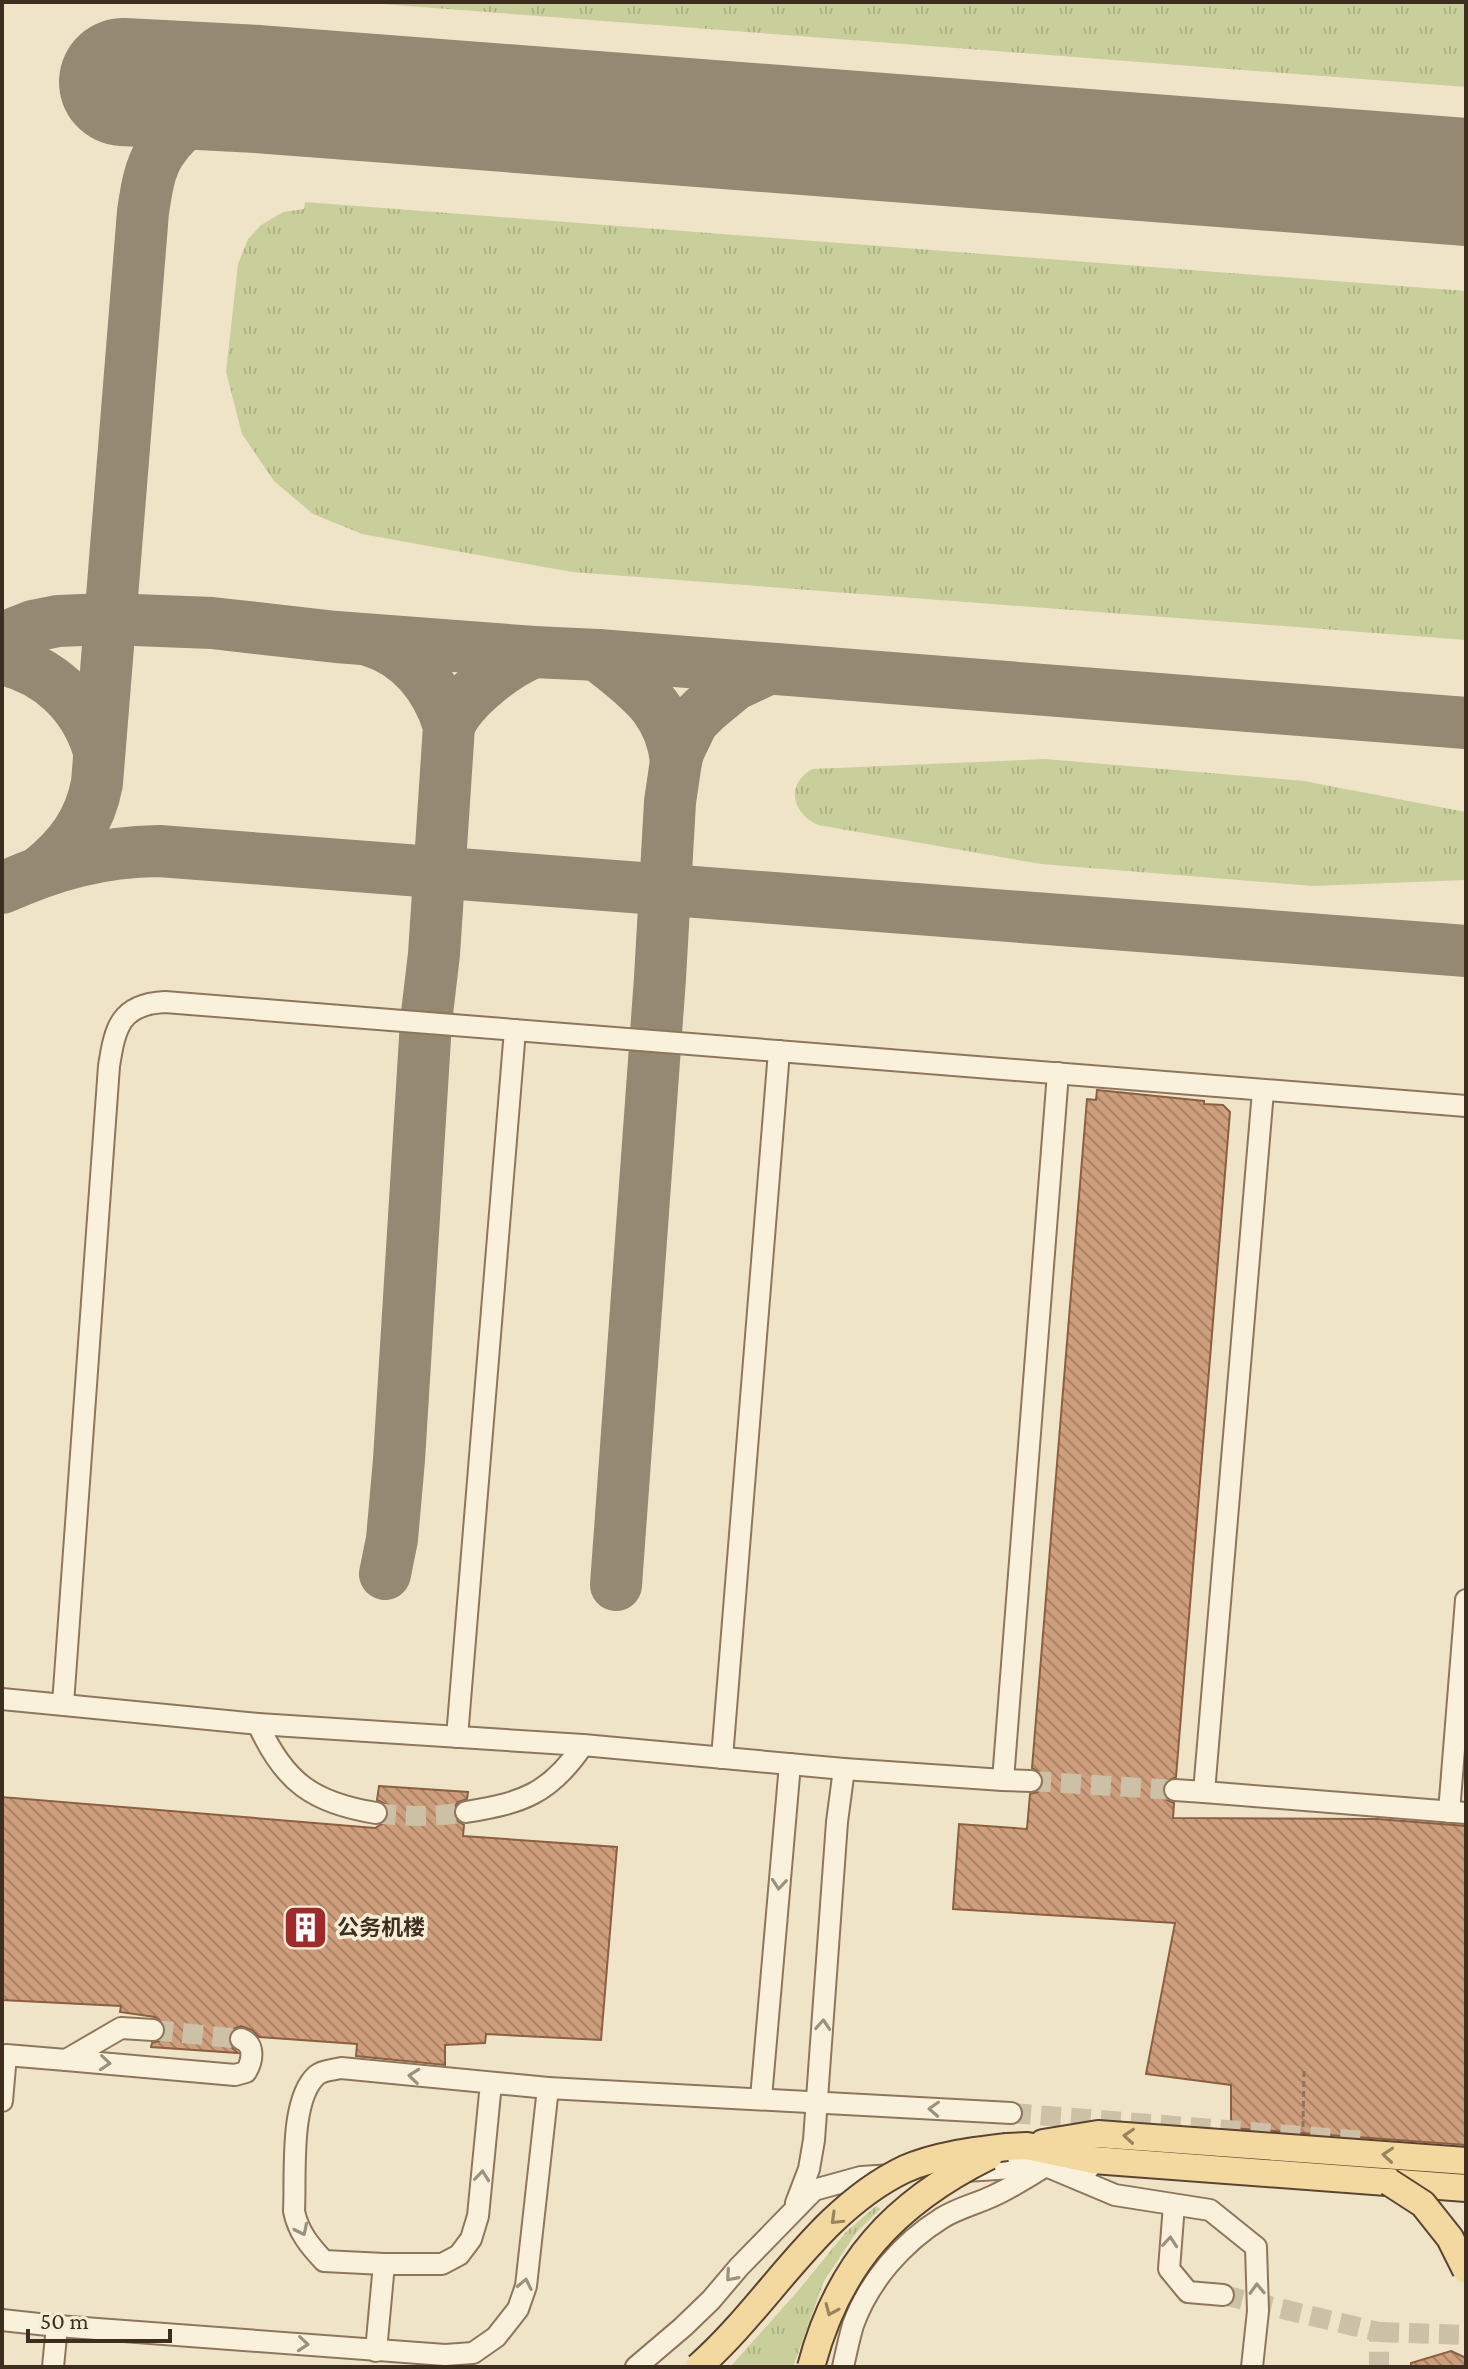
<svg xmlns="http://www.w3.org/2000/svg" width="1468" height="2369" font-family="'Crimson Pro','Noto Sans SC',serif">
<defs>
<pattern id="grass-tufts" width="24" height="20" patternUnits="userSpaceOnUse" patternTransform="scale(2)"><rect width="24" height="20" fill="#c9cf9b"/><path d="M3 7l-1-3M5 7V3M7 7l1-3M15 17l-1-3M17 17v-4M19 17l1-3" fill="none" stroke="#aeb285"/></pattern>
<pattern id="building-back-hatch" width="6" height="6" patternUnits="userSpaceOnUse" patternTransform="scale(2)"><rect width="6" height="6" fill="#cf9f7d"/><path d="M-1 5l2 2M0 0l6 6M5-1l2 2" fill="none" stroke="#a98266"/></pattern>
</defs>
<rect width="100%" height="100%" fill="#f0e4c8"/>
<!-- grass -->
<g fill="url(#grass-tufts)">
<polygon points="355,2 1466,2 1466,87"/>
<polygon points="305,202 1466,291 1466,640 572,572 362,534 313,514 274,481 242,434 226,372 238,264 248,239 261,225 283,212 304,209"/>
<path d="M 1045,759 L 1304,781 L 1466,812 L 1466,880 L 1313,886 L 1041,864 L 818,825 C 792,813 785,785 812,769 Z"/>
<polygon points="876,2206 880,2209 856,2233 824,2281 793,2367 730,2367 797,2292 846,2232"/>
</g>
<g fill="none" stroke-linecap="round" stroke-linejoin="round">
<!-- taxiway -->
<g stroke="#968974" stroke-width="52">
<polyline points="2,638 33,626 58,621 109,619 212,623 336,637 534,652 598,655 1466,723"/>
<path d="M 371,641 C 411,653 437,687 449,726 L 434,954 L 426,1022 L 399,1460 L 392,1539 L 385,1574"/>
<path d="M 598,655 C 636,687 670,706 676,761"/>
<path d="M 2,659 C 49,670 84,703 98,748"/>
<path d="M 449,726 C 461,697 505,664 534,652"/>
<path d="M 41,871 C 71,847 90,821 97,783 L 143,212 C 146,192 149,169 160,152 C 181,119 221,96 258,89"/>
<path d="M 2,888 C 56,864 100,852 159,851 L 1466,951"/>
<polyline points="616,1585 660,978 670,802 676,761 679,750 693,721 705,709 734,685 768,669"/>
</g>
<!-- runway -->
<polyline stroke="#968974" stroke-width="128" points="123,82 258,89 1466,182"/>
</g>
<!-- building -->
<g fill="url(#building-back-hatch)" stroke="#8d5f41" stroke-width="2">
<polygon points="1097,1090 1204,1101 1204,1104 1223,1105 1230,1112 1176,1777 1165,1782 1162,1788 1163,1795 1167,1800 1174,1803 1173,1818 1378,1819 1466,1826 1466,2145 1231,2128 1231,2085 1146,2074 1175,1923 953,1909 959,1824 1027,1829 1030,1794 1038,1792 1044,1782 1042,1774 1032,1768 1087,1099 1096,1100"/>
<polygon points="379,1786 468,1792 467,1799 458,1802 454,1808 456,1820 464,1825 463,1836 617,1847 601,2040 486,2034 485,2043 445,2045 445,2065 356,2056 357,2044 259,2037 252,2030 241,2026 233,2029 228,2039 231,2047 238,2053 151,2047 152,2043 159,2041 164,2036 166,2030 164,2024 155,2017 120,2012 121,2006 2,2000 2,1797 375,1828 385,1822 389,1815 385,1804 377,1800"/>
<polygon points="1451,2351 1466,2358 1466,2367 1411,2367 1411,2363"/>
</g>
<g fill="none" stroke-linecap="round" stroke-linejoin="round">
<!-- minor-tunnel -->
<g stroke="#ccc0a6" stroke-width="20" stroke-dasharray="20 10" stroke-linecap="butt">
<polyline points="1031,1781 1175,1790"/>
<path d="M 376,1813 C 407,1817 436,1817 466,1812"/>
<polyline points="153,2030 241,2039"/>
<polyline points="1011,2113 1366,2141"/>
<polyline points="1223,2295 1379,2332 1379,2367"/>
<polyline points="1379,2332 1466,2335"/>
</g>
<defs>
<g id="minor">
<polyline points="1263,1091 1204,1792 1466,1813"/>
<polyline points="2,1699 258,1724 583,1745 844,1769 1003,1780 1058,1073"/>
<path d="M 63,1704 L 109,1066 C 115,1028 120,1004 165,1002 L 1466,1106"/>
<path d="M 258,1724 C 284,1782 313,1803 376,1813"/>
<polyline points="457,1737 515,1030"/>
<polyline points="722,1758 779,1051"/>
<polyline points="1003,1780 1031,1781"/>
<polyline points="1175,1790 1204,1792"/>
<path d="M 466,1812 C 522,1803 550,1794 583,1745"/>
<polyline points="1449,1812 1466,1600"/>
<path d="M 153,2030 L 121,2028 L 66,2060 L 235,2075 L 246,2072 C 253,2060 255,2044 241,2039"/>
<path d="M 491,2083 L 478,2216 L 471,2239 L 459,2255 L 442,2264 L 384,2264 L 324,2261 C 310,2246 298,2232 294,2211 C 296,2176 289,2099 317,2075 C 323,2070 334,2070 341,2068 L 548,2088 L 1011,2113"/>
<polyline points="761,2098 790,1764"/>
<polyline points="2,2101 6,2055 66,2060"/>
<polyline points="965,2171 1046,2166 1089,2168"/>
<polyline points="796,2203 809,2169 814,2140 837,1822 844,1769"/>
<polyline points="1174,2205 1169,2269 1188,2292 1223,2295"/>
<polyline points="2,2320 57,2326 445,2355 473,2353 496,2337 518,2309 526,2286 548,2088"/>
<polyline points="376,2351 384,2264"/>
<polyline points="53,2367 57,2326"/>
<polyline points="636,2367 683,2327 711,2300 739,2267 814,2190 861,2177 893,2175"/>
<path d="M 843,2367 C 846,2353 849,2339 853,2325 C 869,2281 902,2243 942,2218 C 958,2208 976,2204 993,2196 C 1011,2188 1029,2176 1046,2166 L 1115,2195 L 1210,2210 L 1256,2247 L 1258,2311 L 1252,2367"/>
</g>
<g id="major">
<polyline points="1043,2143 1098,2134 1466,2161"/>
<polyline points="1007,2147 1027,2146 1093,2160 1466,2188"/>
</g>
</defs>
<!-- minor casing -->
<use href="#minor" stroke="#8d765c" stroke-width="24"/>
<!-- major casing -->
<use href="#major" stroke="#5b4430" stroke-width="30"/>
<!-- path -->
<polyline stroke="#8d765c" stroke-width="3" stroke-dasharray="6 4" stroke-linecap="butt" points="1303,2127 1304,2071"/>
<!-- minor -->
<use href="#minor" stroke="#faf1dc" stroke-width="20"/>
<!-- major -->
<use href="#major" stroke="#f3d9a0" stroke-width="26"/>
<defs>
<g id="major-bridge">
<polyline points="1389,2182 1423,2204 1450,2238 1466,2270"/>
<path d="M 698,2367 C 769,2305 817,2211 905,2169 C 937,2155 973,2151 1007,2147"/>
<path d="M 811,2367 C 838,2264 894,2203 989,2156"/>
</g>
</defs>
<!-- major-bridge casing -->
<use href="#major-bridge" stroke="#5b4430" stroke-width="30" stroke-linecap="butt"/>
<!-- major-bridge -->
<use href="#major-bridge" stroke="#f3d9a0" stroke-width="26"/>
</g>
<!-- one-way arrows -->
<defs><path id="oneway-chevron" d="M-2-3.5L2.5 0L-2 3.5" fill="none" stroke-width="1.6" stroke-linecap="round" stroke-linejoin="round" transform="scale(2)"/></defs>
<g stroke="#9c907e">
<use href="#oneway-chevron" transform="translate(779 1884) rotate(95)"/>
<use href="#oneway-chevron" transform="translate(823 2025) rotate(-86)"/>
<use href="#oneway-chevron" transform="translate(105 2063) rotate(5)"/>
<use href="#oneway-chevron" transform="translate(414 2076) rotate(-174)"/>
<use href="#oneway-chevron" transform="translate(934 2109) rotate(-177)"/>
<use href="#oneway-chevron" transform="translate(482 2176) rotate(-84)"/>
<use href="#oneway-chevron" transform="translate(302 2230) rotate(64)"/>
<use href="#oneway-chevron" transform="translate(1170 2242) rotate(-85)"/>
<use href="#oneway-chevron" transform="translate(731 2276) rotate(131)"/>
<use href="#oneway-chevron" transform="translate(525 2284) rotate(-78)"/>
<use href="#oneway-chevron" transform="translate(1257 2289) rotate(-92)"/>
<use href="#oneway-chevron" transform="translate(303 2344) rotate(5)"/>
</g>
<g stroke="#988460">
<use href="#oneway-chevron" transform="translate(1129 2136) rotate(-176)"/>
<use href="#oneway-chevron" transform="translate(1388 2155) rotate(-176)"/>
<use href="#oneway-chevron" transform="translate(836 2219) rotate(136)"/>
<use href="#oneway-chevron" transform="translate(831 2310) rotate(113)"/>
</g>
<!-- icons -->
<defs>
<symbol id="building-square" viewBox="-11 -11 22 22"><rect x="-9" y="-9" width="18" height="18" rx="4" fill="#9e2a2b" stroke="#f7eed8"/><path d="M-4-6H4V6H1V3H-1V6H-4ZM-2.5-4.3h1.7v1.8h-1.7ZM.8-4.3h1.7v1.8H.8ZM-2.5-1h1.7V.8h-1.7ZM.8-1h1.7V.8H.8Z" fill="#fff"/></symbol>
</defs>
<g fill-rule="evenodd">
<use href="#building-square" x="280" y="1902" width="51" height="51"/>
</g>
<g text-anchor="middle" stroke-width="7" stroke-linejoin="round" paint-order="stroke">
<!-- poi labels -->
<g font-size="22" font-weight="bold" fill="#3d2e20" stroke="#f7eed8" text-anchor="start">
<text x="337" y="1935">公务机楼</text>
</g>
</g>
<!-- border -->
<rect width="1468" height="2369" fill="none" stroke="#3d2e20" stroke-width="8"/>
<!-- scale -->
<path d="M28 2329v12h142v-12" fill="none" stroke="#3d2e20" stroke-width="4"/>
<text x="40" y="2329" font-size="24" fill="#3d2e20" stroke="#f7eed8" stroke-width="6" paint-order="stroke">50 m</text>
</svg>
